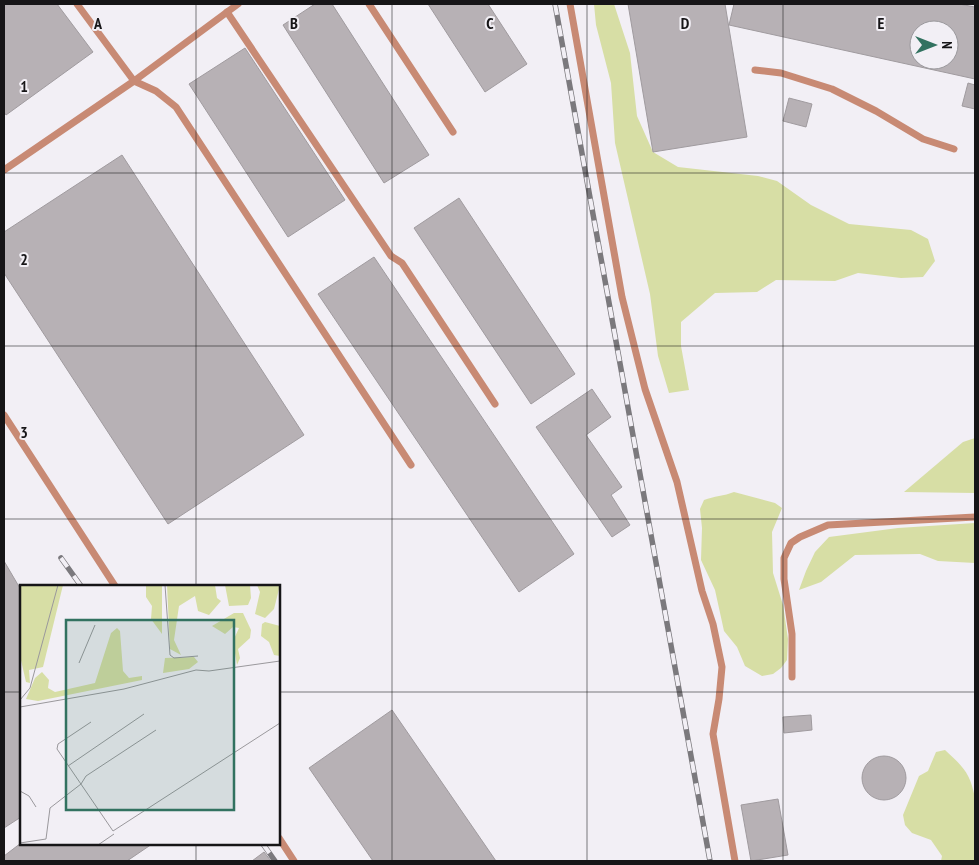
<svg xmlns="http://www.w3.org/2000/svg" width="979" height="865" font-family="'PT Sans Narrow',sans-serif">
<rect width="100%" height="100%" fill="#f2eff5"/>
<!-- green -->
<g fill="#d7dea5">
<polygon points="594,4 614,4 630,53 637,116 653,152 678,167 758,176 777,181 811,205 849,224 911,230 928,239 935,261 923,277 901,278 858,273 835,281 776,280 757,292 715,293 681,322 681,346 689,390 669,393 658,356 650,294 615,143 611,83 596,25"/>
<polygon points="975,438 975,493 904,492 963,442"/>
<path d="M 734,492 L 775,503 L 782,508 L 772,532 L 773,573 L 783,605 L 788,639 L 787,660 L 781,668 L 773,674 L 762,676 L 745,666 L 737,647 L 724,631 L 715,590 L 701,560 L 702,528 L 700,509 L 704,500 C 714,496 724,496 734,492 Z"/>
<polygon points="975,523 975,563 938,561 920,554 855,555 821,582 799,590 806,571 815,552 829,537 898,528"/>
<path d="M 945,750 C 963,767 970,772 975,798 L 975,861 L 941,861 L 942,856 L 931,840 L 912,833 L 905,825 L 903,815 L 919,776 L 928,771 L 936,752 Z"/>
</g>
<!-- building -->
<g fill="#b7b1b5" stroke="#a09b9f" fill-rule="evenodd">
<polygon points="4,4 57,4 93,52 6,115 4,112"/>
<polygon points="315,4 332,4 429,155 384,183 283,25"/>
<polygon points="428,4 488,4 527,64 485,92"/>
<polygon points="628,4 725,4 747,137 653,152"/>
<path d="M 734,4 L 959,4 L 975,7 L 975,79 L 729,25 ZM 919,30 L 949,30 L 949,60 L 919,60 Z"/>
<polygon points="245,48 345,200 288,237 189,84"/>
<polygon points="968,83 975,85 975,109 962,106"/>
<polygon points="789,98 812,104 806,127 783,121"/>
<polygon points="122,155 304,435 168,524 4,273 4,232"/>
<polygon points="459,198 575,374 531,404 414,228"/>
<polygon points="374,257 574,554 519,592 318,294"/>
<polygon points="592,389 611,417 586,435 622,487 611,495 630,525 612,537 536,427"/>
<polygon points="4,561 21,590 21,817 4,828"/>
<polygon points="392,710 496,861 373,861 309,768"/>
<polygon points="811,715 812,730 784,733 783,717"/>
<circle cx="884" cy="778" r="22"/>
<polygon points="778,799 788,855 751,861 741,805"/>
<polygon points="21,843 21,844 152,844 127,861 4,861 4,856"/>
<polygon points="264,852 271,861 252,861"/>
</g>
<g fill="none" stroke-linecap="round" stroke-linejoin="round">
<!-- service -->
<g stroke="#c88a74" stroke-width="7">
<polyline points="77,4 134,81 156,91 176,107 411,465"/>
<polyline points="369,4 453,132"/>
<polyline points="570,4 622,297 645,389 677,482 702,591 713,624 722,667 719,699 713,734 735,861"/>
<polyline points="227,12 391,256 402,263 495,404"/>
<polyline points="755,70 781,73 832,89 876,111 923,139 954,149"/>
<polyline points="4,170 134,81 238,4"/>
<polyline points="4,415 115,586"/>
<polyline points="792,677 792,634 784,579 784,558 791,543 800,537 828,525 975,517"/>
<polyline points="279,838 294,861"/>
</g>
<defs>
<g id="rail">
<polyline points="555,4 710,861"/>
<polyline points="61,558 81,586"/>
<polyline points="263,844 275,861"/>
</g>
</defs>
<!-- rail casing -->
<use href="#rail" stroke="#7b797d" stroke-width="5.5"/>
<!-- rail -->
<use href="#rail" stroke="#f2eff5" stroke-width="4" stroke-dasharray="11" stroke-linecap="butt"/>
</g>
<!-- grid -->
<path fill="none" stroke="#161517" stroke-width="1" stroke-opacity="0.55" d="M 196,4 L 196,586M 392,4 L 392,861M 587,4 L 587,861M 783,4 L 783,861M 4,173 L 975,173M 4,346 L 975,346M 4,519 L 975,519M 4,692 L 21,692M 279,692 L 975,692M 196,844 L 196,861"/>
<!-- overview -->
<g transform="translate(20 585)">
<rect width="260" height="260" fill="#f2eff5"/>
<path d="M 0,0 L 43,0 L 24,78 L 23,82 L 9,85 L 10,98 L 6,97 L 0,71 ZM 126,0 L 142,0 L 142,49 L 131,34 L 132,21 L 126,12 ZM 147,0 L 195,0 L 197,13 L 201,16 L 189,30 L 178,26 L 175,11 L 159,21 L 154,55 L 161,70 L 150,64 ZM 205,0 L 230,0 L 231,13 L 228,20 L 209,21 ZM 237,0 L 260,0 L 254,24 L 245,33 L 235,29 L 240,7 ZM 214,28 L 223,28 L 231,45 L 230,53 L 218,64 L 220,73 L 217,80 L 213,56 L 219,43 L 213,42 L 205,49 L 192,41 ZM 245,37 L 260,41 L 260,71 L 254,70 L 249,57 L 241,51 L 242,39 ZM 97,43 L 100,46 L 103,86 L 109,93 L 122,91 L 122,95 L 18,116 L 6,114 L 15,93 L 22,87 L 29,95 L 28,103 L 35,107 L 75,98 L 91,48 ZM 174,72 L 178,77 L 169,84 L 143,88 L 145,73 Z" fill="#d7dea5"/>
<path fill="none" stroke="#9a989c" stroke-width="1" d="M 145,0 L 150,70 L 154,73 L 178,71M 59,78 L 75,40M 0,115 L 10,103 L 38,0M 0,122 L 104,104 L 176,85 L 189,86 L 260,76M 71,137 L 38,159 L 37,164 L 93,246 L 260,138M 48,181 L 124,129M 0,206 L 9,211 L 16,222M 0,258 L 26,254 L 30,223 L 61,199 L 66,191 L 136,145M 78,260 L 94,249"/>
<path fill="#327260" fill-opacity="0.15" stroke="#327260" stroke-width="2.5" d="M 46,35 L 214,35 L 214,225 L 46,225 Z"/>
<rect width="260" height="260" fill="none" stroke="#161517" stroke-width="2.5"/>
</g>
<g font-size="16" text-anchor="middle" font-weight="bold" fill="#161517" stroke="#f2eff5" stroke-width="4" stroke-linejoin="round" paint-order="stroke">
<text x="98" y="29">A</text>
<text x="294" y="29">B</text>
<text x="490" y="29">C</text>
<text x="685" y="29">D</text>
<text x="881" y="29">E</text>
<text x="24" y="92">1</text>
<text x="24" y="265">2</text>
<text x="24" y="438">3</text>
</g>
<!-- border -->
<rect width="979" height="865" fill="none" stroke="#161517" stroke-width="10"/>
<!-- north arrow -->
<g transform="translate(934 45) rotate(90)"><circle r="24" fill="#f2eff5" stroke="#9a989c"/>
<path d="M0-4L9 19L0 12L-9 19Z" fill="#327260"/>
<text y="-8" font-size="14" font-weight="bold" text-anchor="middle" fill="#161517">N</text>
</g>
</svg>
